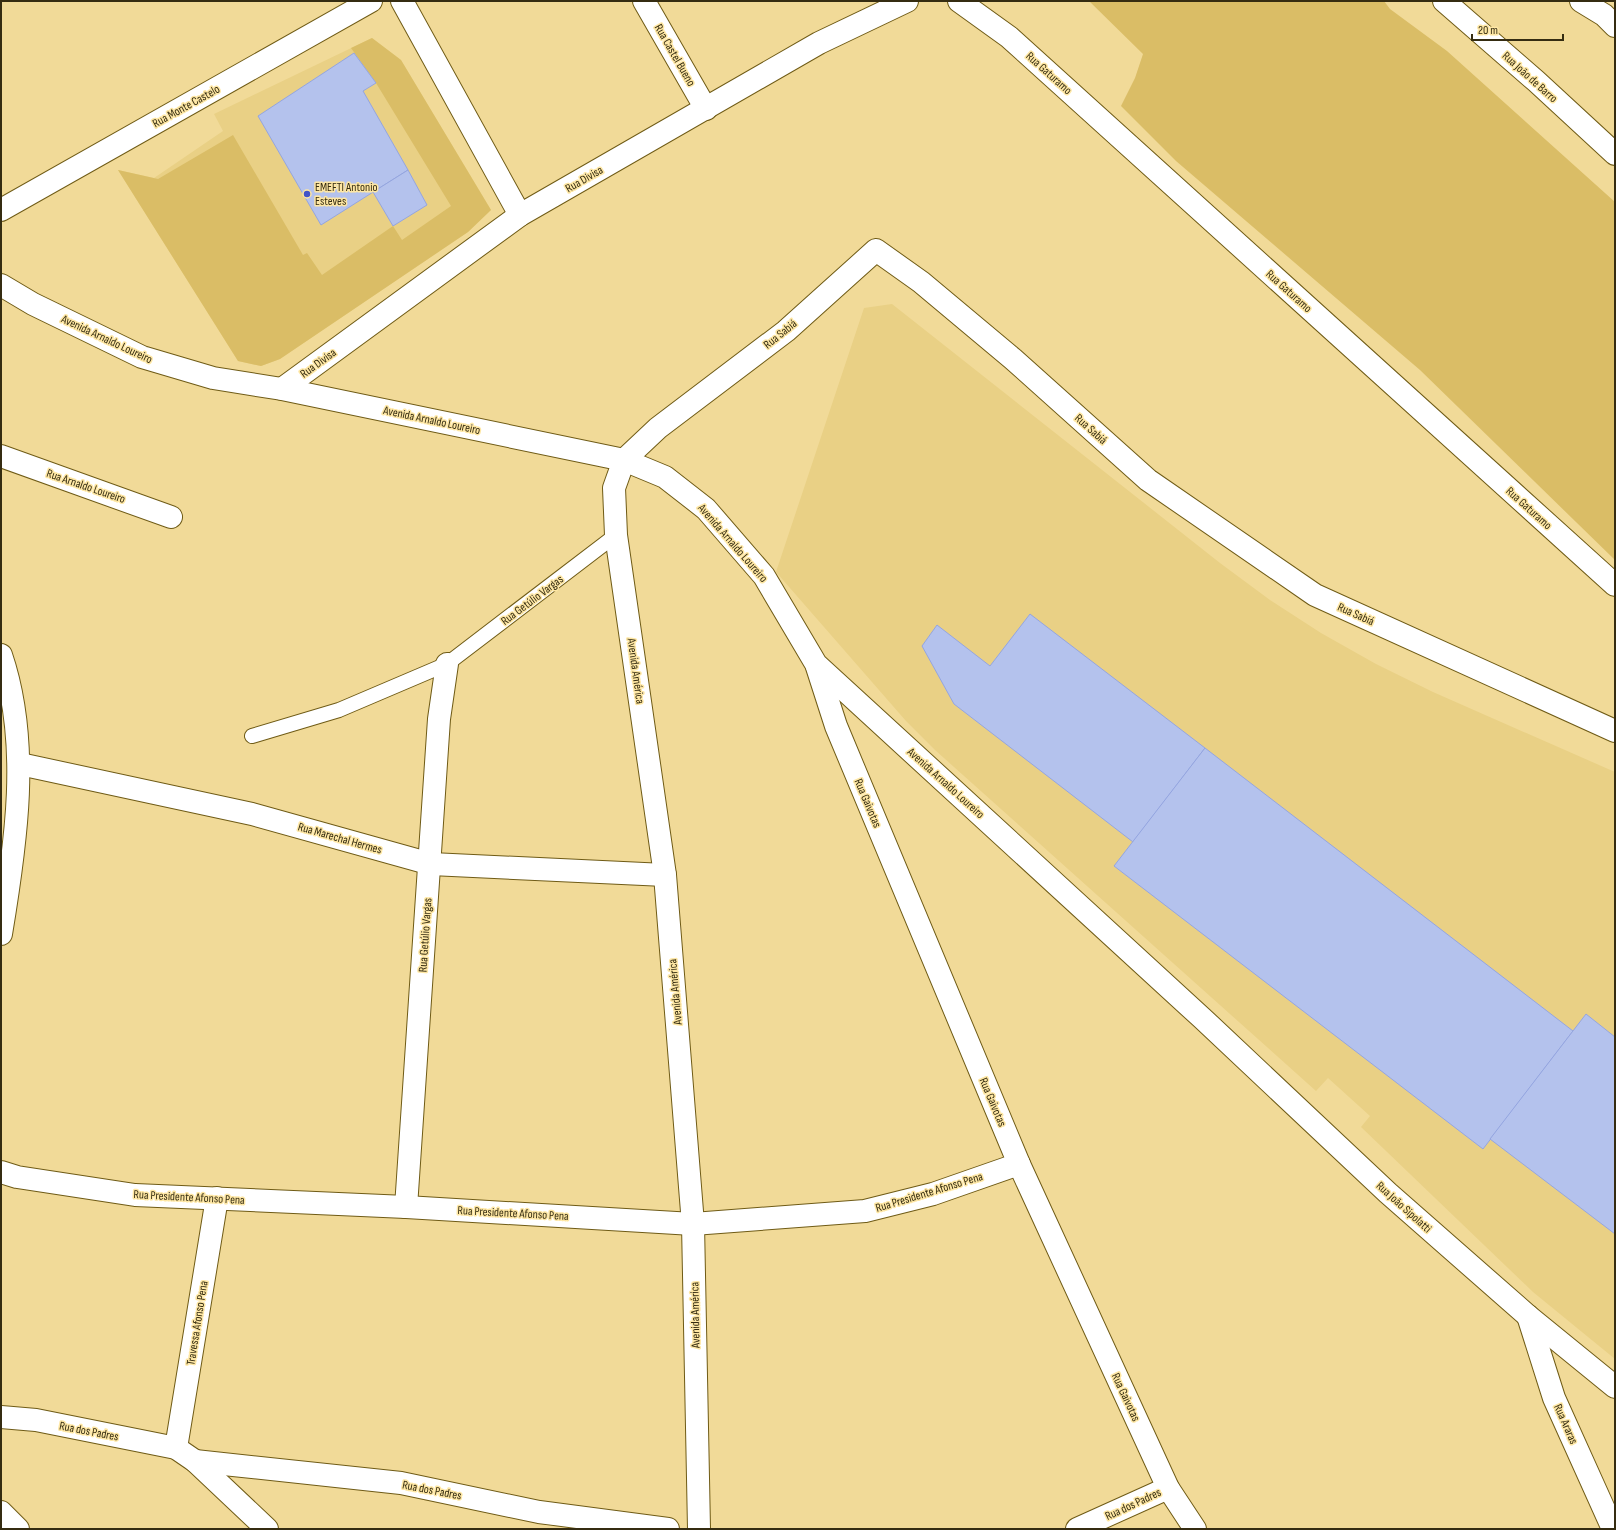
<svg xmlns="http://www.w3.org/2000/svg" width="1616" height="1530" font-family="'Sofia Sans Condensed',sans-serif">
<rect width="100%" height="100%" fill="#f1da98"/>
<!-- built -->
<g fill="#e9d085">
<polygon points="372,38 401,60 491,210 468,232 280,359 261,366 238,361 118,170 154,178 223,131 214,114"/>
<polygon points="892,304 1220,563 1270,600 1321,633 1376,664 1433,692 1615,772 1615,1359 1533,1292 1361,1127 1370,1116 1328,1078 1316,1091 935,750 906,721 776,572 864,308"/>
</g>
<!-- green -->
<g fill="#dabd66">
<polygon points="1089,1 1384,1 1390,9 1447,51 1615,202 1615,560 1420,370 1176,161 1121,106 1135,78 1143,54"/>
<polygon points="372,38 401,60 491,210 468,232 280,359 261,366 238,361 118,170 158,179 233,135 303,255 307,253 322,275 393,226 402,240 451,206 376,83 351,48"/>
</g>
<!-- building -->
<g fill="#b4c2ed" stroke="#94a5e0">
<polygon points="354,53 376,83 363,91 408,170 321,225 258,116"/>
<polygon points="408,170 427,205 393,226 373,192"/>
<polygon points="1030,614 1205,748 1133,842 954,704 922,646 937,625 990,666"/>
<polygon points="1205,748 1573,1031 1483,1149 1114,866"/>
<polygon points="1586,1014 1615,1037 1615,1234 1490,1139"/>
</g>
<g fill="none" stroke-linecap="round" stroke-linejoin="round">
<defs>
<polyline id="lane" points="252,736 339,710 447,664 616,535"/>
<g id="street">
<polyline points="402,1 520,215"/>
<polyline points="644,1 706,109"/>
<polyline points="959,1 1009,37 1615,585"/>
<polyline points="1444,1 1536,81 1615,154"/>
<polyline points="1581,1 1604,15 1615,26"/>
<polyline points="1,210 371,1"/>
<polyline points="1,285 33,304 142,357 213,378 282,389 624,460 665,477 706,509 764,576 816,664 1202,1018 1388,1193 1528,1316 1615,1387"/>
<polyline points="282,389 520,215 819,43 907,1"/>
<polyline points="1,456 171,517"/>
<path d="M 1,655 C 31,743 16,844 1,934"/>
<polyline points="817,667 836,726 1019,1164 1168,1488 1195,1529"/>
<polyline points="20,764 252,814 431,864 665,875"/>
<polyline points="1,1172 17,1177 135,1195 406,1207 693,1224 865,1211 933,1194 1019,1164"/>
<polyline points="406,1207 439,719 447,664"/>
<polyline points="1528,1316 1554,1398 1613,1529"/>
<polyline points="1,1417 36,1420 176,1448 195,1461 267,1529"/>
<polyline points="176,1448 217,1198"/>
<polyline points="195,1461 401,1483 539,1512 668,1529"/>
<polyline points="1,1512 18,1529"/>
<polyline points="699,1529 693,1224 665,875 616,535 614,488 624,460 658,428 786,331 876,250 921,282 1013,359 1148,480 1315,595 1615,731"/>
<polyline points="1077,1529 1168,1488"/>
</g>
</defs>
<!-- lane casing -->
<use href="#lane" stroke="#6f5b16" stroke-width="16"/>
<!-- street casing -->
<use href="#street" stroke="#6f5b16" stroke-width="24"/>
<!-- lane -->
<use href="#lane" stroke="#fff" stroke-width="14"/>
<!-- street -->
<use href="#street" stroke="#fff" stroke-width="22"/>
</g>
<!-- markers -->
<circle fill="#4153c7" stroke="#fee7a4" stroke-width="1.5" cx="307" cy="194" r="4"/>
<g text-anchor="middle" stroke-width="3" stroke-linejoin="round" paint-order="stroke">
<!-- street labels -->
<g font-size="12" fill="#352c11" stroke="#fee7a4">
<text transform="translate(675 55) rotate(60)" y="4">Rua Castel Bueno</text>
<text transform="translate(1049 73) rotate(42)" y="4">Rua Gaturamo</text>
<text transform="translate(1530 77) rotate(42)" y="4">Rua João de Barro</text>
<text transform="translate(186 106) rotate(-29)" y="4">Rua Monte Castelo</text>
<text transform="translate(584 179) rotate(-30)" y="4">Rua Divisa</text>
<text transform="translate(1289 291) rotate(42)" y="4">Rua Gaturamo</text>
<text transform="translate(780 334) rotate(-39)" y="4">Rua Sabiá</text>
<text transform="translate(107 339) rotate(25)" y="4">Avenida Arnaldo Loureiro</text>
<text transform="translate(318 363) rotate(-36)" y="4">Rua Divisa</text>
<text transform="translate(432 420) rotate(12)" y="4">Avenida Arnaldo Loureiro</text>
<text transform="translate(1091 429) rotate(42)" y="4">Rua Sabiá</text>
<text transform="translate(86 486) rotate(19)" y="4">Rua Arnaldo Loureiro</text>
<text transform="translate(1529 508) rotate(42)" y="4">Rua Gaturamo</text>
<text transform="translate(733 543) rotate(49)" y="4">Avenida Arnaldo Loureiro</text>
<text transform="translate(532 600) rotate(-37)" y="4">Rua Getúlio Vargas</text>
<text transform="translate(1356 614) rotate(24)" y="4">Rua Sabiá</text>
<text transform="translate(636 671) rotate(82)" y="4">Avenida América</text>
<text transform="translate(946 783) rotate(42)" y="4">Avenida Arnaldo Loureiro</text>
<text transform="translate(868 803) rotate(67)" y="4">Rua Gaivotas</text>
<text transform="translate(340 838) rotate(16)" y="4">Rua Marechal Hermes</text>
<text transform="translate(425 935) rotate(-86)" y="4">Rua Getúlio Vargas</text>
<text transform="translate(675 992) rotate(-95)" y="4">Avenida América</text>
<text transform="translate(993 1102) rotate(67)" y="4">Rua Gaivotas</text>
<text transform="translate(929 1192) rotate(-17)" y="4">Rua Presidente Afonso Pena</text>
<text transform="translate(189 1197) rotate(3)" y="4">Rua Presidente Afonso Pena</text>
<text transform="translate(1404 1207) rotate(42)" y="4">Rua João Sipolatti</text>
<text transform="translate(513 1213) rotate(3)" y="4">Rua Presidente Afonso Pena</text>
<text transform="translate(695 1315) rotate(-91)" y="4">Avenida América</text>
<text transform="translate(197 1323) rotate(-81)" y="4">Travessa Afonso Pena</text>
<text transform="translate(1126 1397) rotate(65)" y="4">Rua Gaivotas</text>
<text transform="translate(1566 1424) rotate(66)" y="4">Rua Araras</text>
<text transform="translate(89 1431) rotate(11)" y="4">Rua dos Padres</text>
<text transform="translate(432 1490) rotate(11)" y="4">Rua dos Padres</text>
<text transform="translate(1133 1504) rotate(-25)" y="4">Rua dos Padres</text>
</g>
<!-- poi labels -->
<g font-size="12" fill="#352c11" stroke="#fee7a4" text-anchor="start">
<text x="315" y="191">EMEFTI Antonio<tspan x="315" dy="14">Esteves</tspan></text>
</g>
</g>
<!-- border -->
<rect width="1616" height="1530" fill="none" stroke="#352c11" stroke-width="4"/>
<!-- scale -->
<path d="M1472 34v6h91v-6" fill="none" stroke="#352c11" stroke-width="2"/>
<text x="1478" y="34" font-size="12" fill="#352c11" stroke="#fee7a4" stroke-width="3" paint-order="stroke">20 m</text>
</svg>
